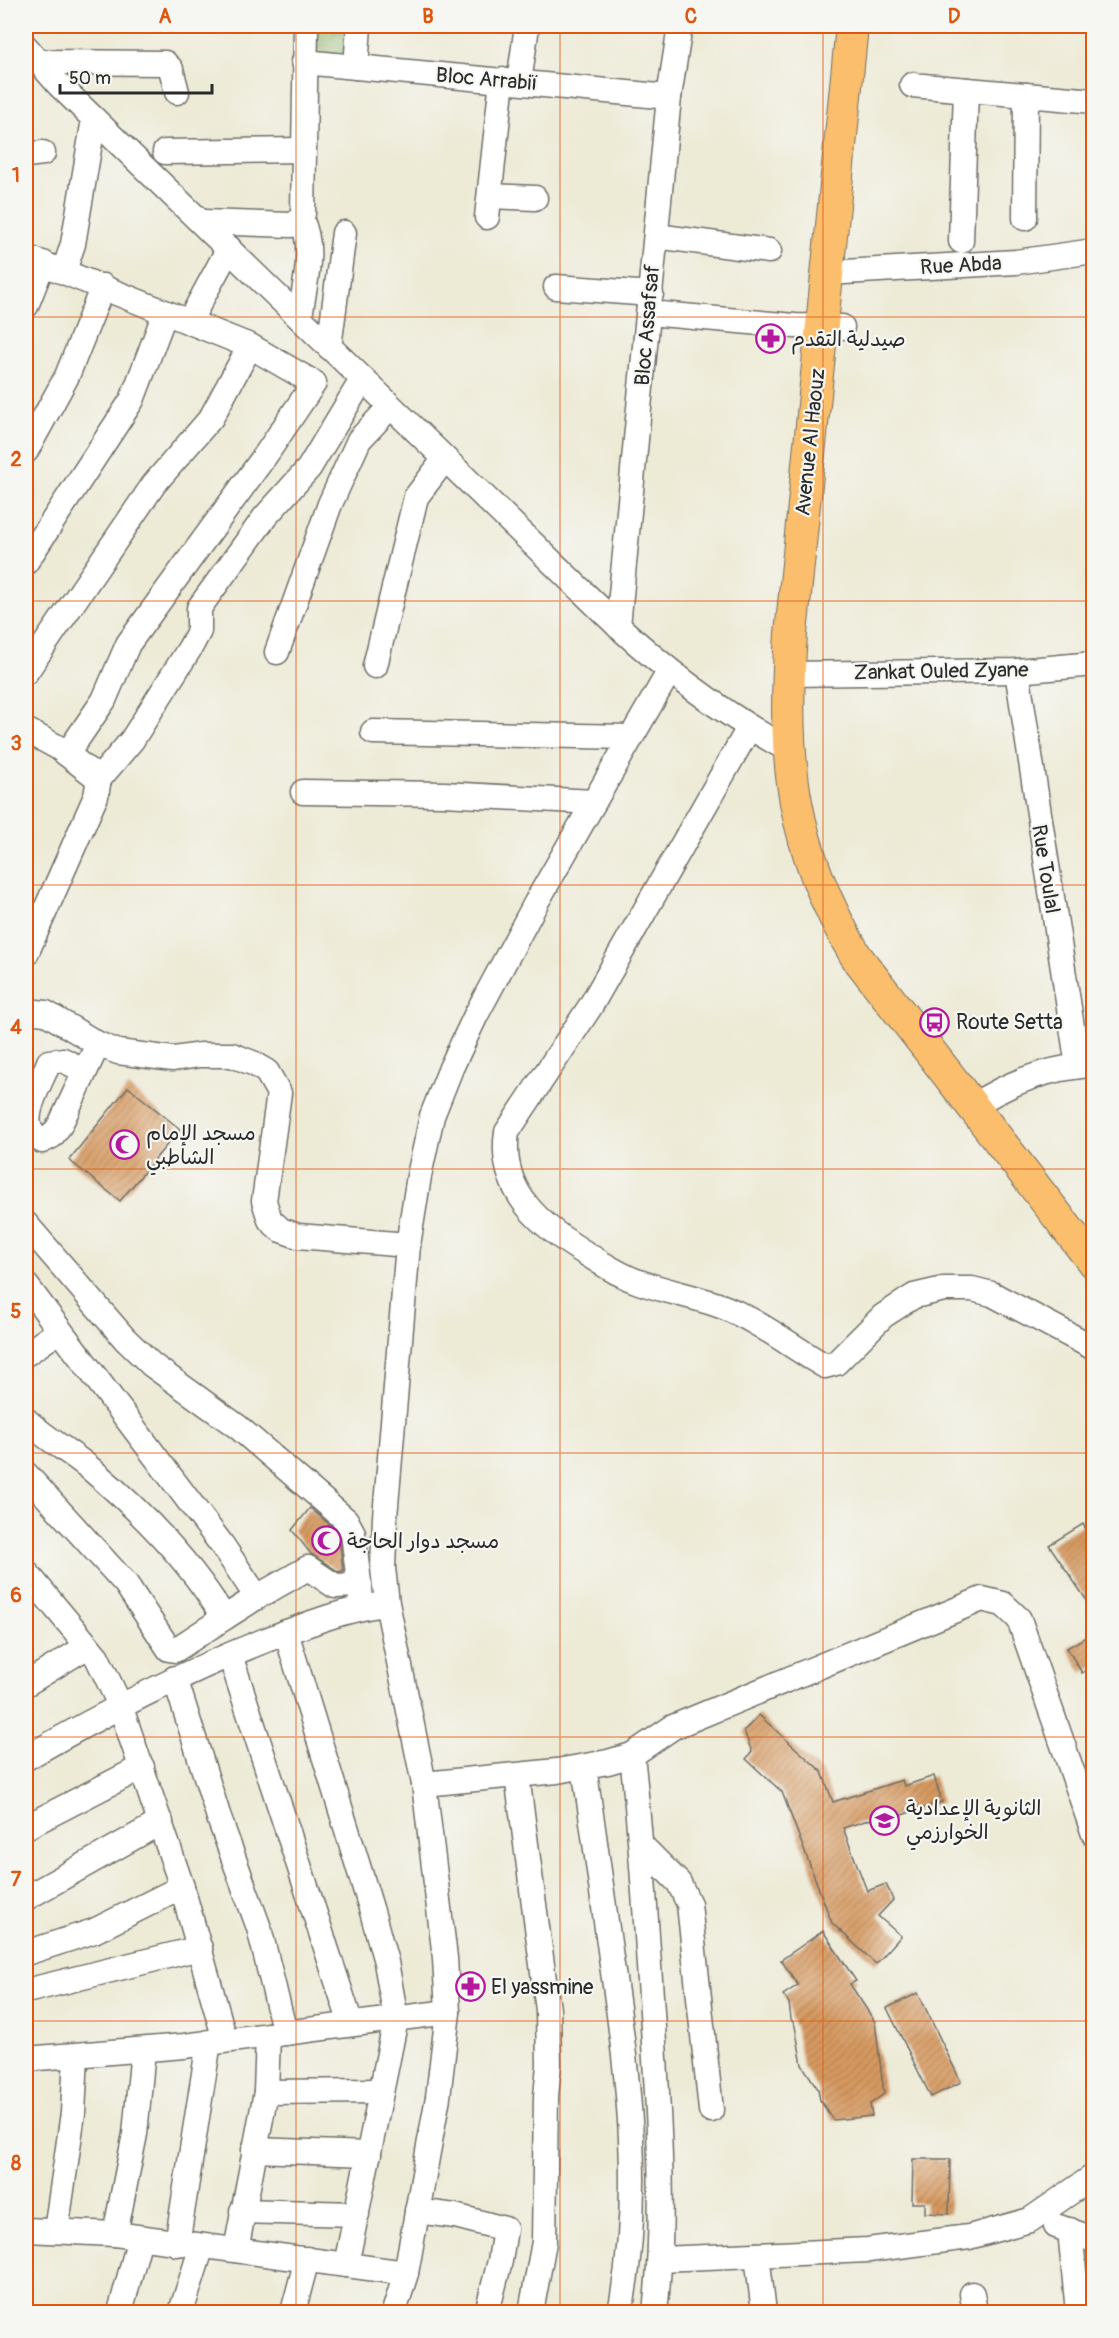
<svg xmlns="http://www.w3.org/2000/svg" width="1119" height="2338" font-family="Pangolin,'Playpen Sans Arabic',sans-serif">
<defs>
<pattern id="forest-crowns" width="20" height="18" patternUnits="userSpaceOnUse" patternTransform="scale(1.5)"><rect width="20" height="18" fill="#8aae63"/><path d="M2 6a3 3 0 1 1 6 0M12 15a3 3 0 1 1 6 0" fill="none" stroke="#718e52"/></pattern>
<pattern id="building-hatch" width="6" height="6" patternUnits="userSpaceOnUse" patternTransform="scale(1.5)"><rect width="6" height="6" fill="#d79a61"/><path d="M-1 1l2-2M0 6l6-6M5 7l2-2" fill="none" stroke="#af7e50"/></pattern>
</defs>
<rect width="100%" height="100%" fill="#f6f6f2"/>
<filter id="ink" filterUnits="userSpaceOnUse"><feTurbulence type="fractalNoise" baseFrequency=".0167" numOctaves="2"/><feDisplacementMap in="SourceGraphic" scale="12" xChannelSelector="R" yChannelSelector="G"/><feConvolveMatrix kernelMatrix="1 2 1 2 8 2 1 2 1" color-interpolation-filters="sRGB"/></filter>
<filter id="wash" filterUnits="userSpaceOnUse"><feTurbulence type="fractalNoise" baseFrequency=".008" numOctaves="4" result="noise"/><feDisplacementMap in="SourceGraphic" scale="24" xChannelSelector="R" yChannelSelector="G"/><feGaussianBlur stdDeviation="1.35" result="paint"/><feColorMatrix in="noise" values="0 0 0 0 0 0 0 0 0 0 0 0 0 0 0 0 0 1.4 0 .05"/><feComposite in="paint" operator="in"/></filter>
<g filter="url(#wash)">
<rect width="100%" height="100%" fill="#edead6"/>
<!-- forest -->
<polygon fill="url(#forest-crowns)" stroke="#5a6c47" stroke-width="1.5" points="316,26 346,26 343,68 316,64"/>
<g id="blocks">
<!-- building -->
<g fill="url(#building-hatch)">
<polygon points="128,1087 180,1129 120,1201 69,1160"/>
<polygon points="310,1508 335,1529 339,1537 343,1571 339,1572 311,1554 292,1530"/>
<polygon points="1083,1524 1094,1542 1094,1611 1049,1545"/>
<polygon points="1094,1632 1094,1666 1082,1673 1067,1648"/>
<polygon points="759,1715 822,1772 833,1802 902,1780 904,1786 934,1776 942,1802 886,1820 884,1815 843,1828 867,1891 886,1884 893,1900 878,1916 901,1936 876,1964 832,1923 782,1792 746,1759 752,1752 744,1731"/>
<polygon points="823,1931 856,1981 850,1984 875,2022 884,2094 870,2104 872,2116 833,2120 820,2100 818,2089 802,2065 795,2026 791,2019 789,2003 783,1995 798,1985 781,1960"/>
<polygon points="918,1993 961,2082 931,2097 887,2008"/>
<polygon points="913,2159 950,2159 949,2214 925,2213 925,2203 912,2203"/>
</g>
</g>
</g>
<g filter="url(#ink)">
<use href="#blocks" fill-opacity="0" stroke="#6f6e67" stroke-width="1.5"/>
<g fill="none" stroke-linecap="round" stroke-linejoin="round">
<defs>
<g id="minor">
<path d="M 26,47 L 59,85 L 618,626 C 671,675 724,714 787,749"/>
<polyline points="38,62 165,63 171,69 177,92"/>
<polyline points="304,62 669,97"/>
<polyline points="356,67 359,26"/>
<polyline points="519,82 527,26"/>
<polyline points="912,85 1094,101"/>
<polyline points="165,152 303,150"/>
<polyline points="26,155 43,153"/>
<polyline points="490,196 535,198"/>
<polyline points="487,217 502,80"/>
<polyline points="1025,218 1026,95"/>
<polyline points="203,222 291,225 298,222 303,214 306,26"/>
<polyline points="656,236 769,251"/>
<polyline points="961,241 966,90"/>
<polyline points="26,257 250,346 314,383 267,453 128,644 104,700 67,754"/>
<polyline points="64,271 73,244 94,119"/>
<polyline points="827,273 1016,262 1094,251"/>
<polyline points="556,287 651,294"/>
<polyline points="26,306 43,263"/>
<polyline points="649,313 795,326 842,327"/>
<path d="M 300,317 C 304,285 316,249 301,219"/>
<polyline points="189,322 229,248"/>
<polyline points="329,347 344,233"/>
<polyline points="26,451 67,376 103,286"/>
<polyline points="26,562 132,400 165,313"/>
<polyline points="618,626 669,97 680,26"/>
<polyline points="277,652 330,504 359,440 390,407"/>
<polyline points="375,666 416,497 444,460"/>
<polyline points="1017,671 1078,1066"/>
<polyline points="26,672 154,484 211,418 250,346"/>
<polyline points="788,674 1017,671 1094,664"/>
<path d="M 749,728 L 590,1007 L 507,1132 C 498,1193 543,1228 590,1256 C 606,1266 621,1276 639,1282 C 665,1291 692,1296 718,1305 C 757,1319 790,1346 825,1366 L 836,1363 L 883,1316 L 914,1296 L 944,1289 L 972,1289 L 992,1294 L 1094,1348"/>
<polyline points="26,730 59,748 99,779"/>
<polyline points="373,732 631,737"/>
<polyline points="303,792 444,794 594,802"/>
<polyline points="26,954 96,796 99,779 132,740 190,648 199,631 199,608 265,517 309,468 362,380"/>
<polyline points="26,1011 46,1013 98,1044 118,1052 173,1059 200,1055 232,1055 255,1064 267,1072 279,1093 264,1201 270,1220 281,1230 298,1236 408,1245"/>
<path d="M 85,1071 L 63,1060 L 49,1062 C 40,1085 12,1127 42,1141 L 52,1136 L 60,1125 L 98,1044"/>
<path d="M 971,1107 C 1008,1083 1050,1067 1094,1065"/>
<polyline points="26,1224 125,1339 152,1365 238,1427 346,1520 353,1533 362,1607"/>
<polyline points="26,1285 222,1545 257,1597 308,1568 335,1586 360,1585"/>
<polyline points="26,1354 59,1331"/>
<path d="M 26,1420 C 46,1439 71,1452 92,1470 C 143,1513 190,1561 224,1618 L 257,1597"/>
<polyline points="26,1474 126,1584 169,1649 175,1650 224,1618"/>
<polyline points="26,1572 97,1657 120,1705 182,1887 225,2040"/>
<polyline points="286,1632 371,1908 386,1962 396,2019 346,2265"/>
<polyline points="230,1655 351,2024"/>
<polyline points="175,1678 220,1821 259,1928 285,2033"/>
<polyline points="26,1684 88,1646"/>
<path d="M 632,1755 C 642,1845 647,1936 653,2027 C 659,2122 666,2217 655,2312"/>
<path d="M 26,1758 C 104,1713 182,1673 266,1640 C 303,1626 339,1611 379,1605"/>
<path d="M 584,1767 C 594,1833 603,1899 612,1965 C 629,2080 643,2196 620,2312"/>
<polyline points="517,1776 548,2010 549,2065 546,2096 544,2242 531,2312"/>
<polyline points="424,1784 557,1771 608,1762 632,1755 673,1727 982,1599 1003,1604 1019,1619 1094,1834"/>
<polyline points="26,1827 142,1767"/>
<polyline points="641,1845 679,1883 689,1904 711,2110"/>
<polyline points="26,1898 161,1822"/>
<polyline points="26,1953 94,1931 182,1887"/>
<polyline points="26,1991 200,1948"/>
<polyline points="26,2059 184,2046 448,2012"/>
<polyline points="266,2092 381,2091"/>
<polyline points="254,2150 369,2154"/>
<polyline points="242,2211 357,2214"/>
<polyline points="417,2211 455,2216 505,2229 500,2261 487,2312"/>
<polyline points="1056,2226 1085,2236 1094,2242"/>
<polyline points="26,2230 115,2234 406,2273"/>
<polyline points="1070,2230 1078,2312"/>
<polyline points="56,2231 73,2113 76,2056"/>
<polyline points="115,2234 135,2134 143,2050"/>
<polyline points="177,2244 209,2042"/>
<polyline points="236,2250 266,2092 268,2035"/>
<polyline points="757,2255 764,2312"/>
<polyline points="661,2259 868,2250 969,2237 1030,2220 1094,2176"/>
<polyline points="972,2294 975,2312"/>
<polyline points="120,2312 140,2238"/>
<polyline points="181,2312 202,2246"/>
<polyline points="293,2312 307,2259"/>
<polyline points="394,2312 406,2273 438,2097 448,2012 445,1958 424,1784 387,1603 383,1568 385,1517 408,1245 419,1176 432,1116 451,1068 476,1015 537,901 669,672"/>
</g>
<path id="major" d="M 852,26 L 791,634 C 782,759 791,847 856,956 L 1094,1263"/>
</defs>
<!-- minor casing -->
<use href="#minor" stroke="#6f6e67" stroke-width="27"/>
<!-- major casing -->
<use href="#major" stroke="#6f6e67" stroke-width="34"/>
<!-- minor -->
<use href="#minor" stroke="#fff" stroke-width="24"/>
<!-- major -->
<use href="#major" stroke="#fabe6d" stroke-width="32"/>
</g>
</g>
<!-- grid -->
<path fill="none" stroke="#df570e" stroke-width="1.5" stroke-opacity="0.55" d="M 296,26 L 296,2312M 560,26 L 560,2312M 823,26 L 823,2312M 26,317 L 1094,317M 26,601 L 1094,601M 26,885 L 1094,885M 26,1169 L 1094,1169M 26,1453 L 1094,1453M 26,1737 L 1094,1737M 26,2021 L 1094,2021"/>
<!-- icons -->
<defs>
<symbol id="pharmacy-ring" viewBox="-11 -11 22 22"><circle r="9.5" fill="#f6f6f2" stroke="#b5179e" stroke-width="1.5"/><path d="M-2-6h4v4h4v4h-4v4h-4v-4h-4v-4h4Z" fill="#b5179e"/></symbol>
<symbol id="bus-ring" viewBox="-11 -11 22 22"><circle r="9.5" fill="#f6f6f2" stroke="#b5179e" stroke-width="1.5"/><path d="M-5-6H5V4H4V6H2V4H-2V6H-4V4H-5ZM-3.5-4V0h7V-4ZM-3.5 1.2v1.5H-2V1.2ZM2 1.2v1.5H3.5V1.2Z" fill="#b5179e"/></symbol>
<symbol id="mosque-ring" viewBox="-11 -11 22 22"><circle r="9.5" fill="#f6f6f2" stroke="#b5179e" stroke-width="1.5"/><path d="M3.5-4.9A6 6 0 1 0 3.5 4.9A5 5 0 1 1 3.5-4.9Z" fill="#b5179e"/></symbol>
<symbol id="school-ring" viewBox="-11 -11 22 22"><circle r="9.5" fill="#f6f6f2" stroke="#b5179e" stroke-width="1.5"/><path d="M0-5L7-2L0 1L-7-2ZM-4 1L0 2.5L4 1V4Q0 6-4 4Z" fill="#b5179e"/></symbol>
</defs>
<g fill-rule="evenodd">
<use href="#pharmacy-ring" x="754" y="322" width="33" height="33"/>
<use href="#bus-ring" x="918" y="1006" width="33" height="33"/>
<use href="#mosque-ring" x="108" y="1128" width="33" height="33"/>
<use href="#mosque-ring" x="310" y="1524" width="33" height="33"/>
<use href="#school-ring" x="868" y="1804" width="33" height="33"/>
<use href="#pharmacy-ring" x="454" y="1970" width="33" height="33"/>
</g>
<g text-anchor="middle" stroke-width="4.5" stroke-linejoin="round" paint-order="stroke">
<!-- street labels -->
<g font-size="21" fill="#2b2b2b" stroke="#f6f6f2">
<text transform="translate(487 79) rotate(5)" y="7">Bloc Arrabiï</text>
<text transform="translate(961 265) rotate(-3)" y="7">Rue Abda</text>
<text transform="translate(647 325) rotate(-85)" y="7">Bloc Assafsaf</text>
<text transform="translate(810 442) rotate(-84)" y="7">Avenue Al Haouz</text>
<text transform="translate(941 671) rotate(-1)" y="7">Zankat Ouled Zyane</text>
<text transform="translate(1046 869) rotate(81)" y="7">Rue Toulal</text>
</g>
<!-- poi labels -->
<g font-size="21" fill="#2b2b2b" stroke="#f6f6f2" text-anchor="start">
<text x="791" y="346">صيدلية التقدم</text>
<text x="956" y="1029">Route Setta</text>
<text x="146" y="1140">مسجد الإمام<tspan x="146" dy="24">الشاطبي</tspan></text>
<text x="347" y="1548">مسجد دوار الحاجة</text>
<text x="906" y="1815">الثانوية الإعدادية<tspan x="906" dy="24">الخوارزمي</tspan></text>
<text x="491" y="1994">El yassmine</text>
</g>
</g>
<!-- margin -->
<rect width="1119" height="2338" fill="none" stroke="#f6f6f2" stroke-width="66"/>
<!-- scale -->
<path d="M60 84v9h152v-9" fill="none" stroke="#2b2b2b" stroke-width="3"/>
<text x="69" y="84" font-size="18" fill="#2b2b2b" stroke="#f6f6f2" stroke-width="4.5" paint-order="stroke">50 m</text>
<rect x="33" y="33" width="1053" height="2272" fill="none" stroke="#df570e" stroke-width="2"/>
<g font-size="20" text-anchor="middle" font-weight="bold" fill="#df570e">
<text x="165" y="23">A</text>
<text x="428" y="23">B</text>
<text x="691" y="23">C</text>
<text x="954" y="23">D</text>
<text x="16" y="182">1</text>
<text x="16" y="466">2</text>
<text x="16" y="750">3</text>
<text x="16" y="1034">4</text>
<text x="16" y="1318">5</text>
<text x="16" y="1602">6</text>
<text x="16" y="1886">7</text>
<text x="16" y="2170">8</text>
</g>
</svg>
